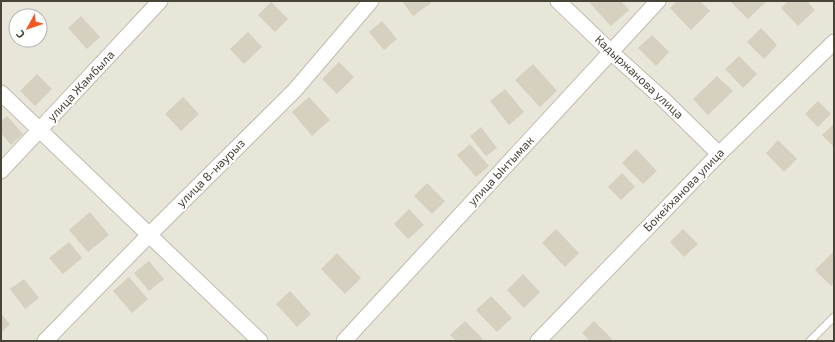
<svg xmlns="http://www.w3.org/2000/svg" width="835" height="342" font-family="'Exo 2',sans-serif">
<rect width="100%" height="100%" fill="#f5f3ea"/>
<!-- residential -->
<path fill="#e8e5d9" fill-rule="evenodd" d="M 1,1 L 834,1 L 834,341 L 1,341 ZM 16,16 L 40,16 L 40,40 L 16,40 Z"/>
<!-- building -->
<g fill="#d6d0c0">
<polygon points="402,1 429,1 431,3 413,16"/>
<polygon points="588,1 621,1 629,10 611,26"/>
<polygon points="677,1 700,1 710,11 691,30 670,8"/>
<polygon points="730,1 767,1 748,19"/>
<polygon points="788,1 807,1 815,10 798,26 781,8"/>
<polygon points="271,2 288,19 275,32 258,15"/>
<polygon points="81,16 100,37 87,49 68,28"/>
<polygon points="382,21 397,39 384,50 369,32"/>
<polygon points="761,28 777,45 764,59 747,42"/>
<polygon points="248,32 262,47 244,64 230,49"/>
<polygon points="652,35 669,52 656,66 638,48"/>
<polygon points="739,56 757,74 743,88 725,69"/>
<polygon points="339,62 354,77 337,94 322,79"/>
<polygon points="533,64 557,91 540,107 515,80"/>
<polygon points="37,74 52,89 35,106 20,91"/>
<polygon points="717,76 733,91 708,115 693,99"/>
<polygon points="505,89 524,112 509,125 490,101"/>
<polygon points="183,97 199,114 181,131 165,114"/>
<polygon points="309,97 330,120 312,136 292,112"/>
<polygon points="818,101 831,114 818,127 805,114"/>
<polygon points="7,116 23,134 11,145 1,133 1,121"/>
<polygon points="834,124 834,147 822,135"/>
<polygon points="481,127 497,148 486,156 470,136"/>
<polygon points="778,140 797,159 784,172 766,153"/>
<polygon points="470,144 489,166 476,177 457,155"/>
<polygon points="636,149 657,171 643,184 622,163"/>
<polygon points="622,173 635,187 621,200 608,187"/>
<polygon points="427,183 445,201 432,214 414,196"/>
<polygon points="409,209 424,225 408,239 394,224"/>
<polygon points="90,212 109,235 88,252 69,230"/>
<polygon points="556,229 579,253 565,267 542,243"/>
<polygon points="683,229 698,244 684,257 670,242"/>
<polygon points="69,242 82,258 63,274 49,258"/>
<polygon points="834,251 834,283 831,286 815,270"/>
<polygon points="337,253 361,278 345,294 321,269"/>
<polygon points="149,261 164,279 149,291 134,273"/>
<polygon points="523,274 540,292 524,308 507,290"/>
<polygon points="129,277 148,299 132,313 113,291"/>
<polygon points="24,279 39,298 25,309 10,289"/>
<polygon points="290,291 311,314 297,327 276,304"/>
<polygon points="491,296 512,318 497,332 476,310"/>
<polygon points="1,314 10,324 1,333"/>
<polygon points="465,321 483,339 481,341 456,341 450,335"/>
<polygon points="594,321 612,339 610,341 590,341 582,333"/>
</g>
<g fill="none" stroke-linecap="round" stroke-linejoin="round">
<defs>
<polyline id="lane" points="810,341 834,317"/>
<g id="street">
<polyline points="558,1 611,52 664,100 719,154"/>
<polyline points="1,93 260,341"/>
<polyline points="1,171 160,1"/>
<polyline points="45,341 149,235 295,90 371,1"/>
<polyline points="344,341 658,1"/>
<polyline points="538,341 719,154 834,42"/>
</g>
</defs>
<!-- lane casing -->
<use href="#lane" stroke="#c0bbad" stroke-width="9"/>
<!-- street casing -->
<use href="#street" stroke="#c0bbad" stroke-width="17"/>
<!-- lane -->
<use href="#lane" stroke="#fff" stroke-width="7"/>
<!-- street -->
<use href="#street" stroke="#fff" stroke-width="15"/>
</g>
<g text-anchor="middle" stroke-width="4" stroke-linejoin="round" paint-order="stroke">
<!-- street labels -->
<g font-size="12" fill="#494438" stroke="#fff">
<text transform="translate(639 77) rotate(43)" y="4">Кадыржанова улица</text>
<text transform="translate(81 86) rotate(-47)" y="4">улица Жамбыла</text>
<text transform="translate(501 171) rotate(-47)" y="4">улица Ынтымак</text>
<text transform="translate(211 173) rotate(-45)" y="4">улица 8-наурыз</text>
<text transform="translate(684 190) rotate(-46)" y="4">Бокейханова улица</text>
</g>
</g>
<!-- border -->
<rect width="835" height="342" fill="none" stroke="#494438" stroke-width="4"/>
<!-- north arrow -->
<g transform="translate(28 28) rotate(230)"><circle r="19" fill="#ffffff" stroke="#b6b4af"/>
<path d="M0-3L7 15L0 10L-7 15Z" fill="#f35823"/>
<text y="-6" font-size="11" font-weight="bold" text-anchor="middle" fill="#494438">С</text>
</g>
</svg>
